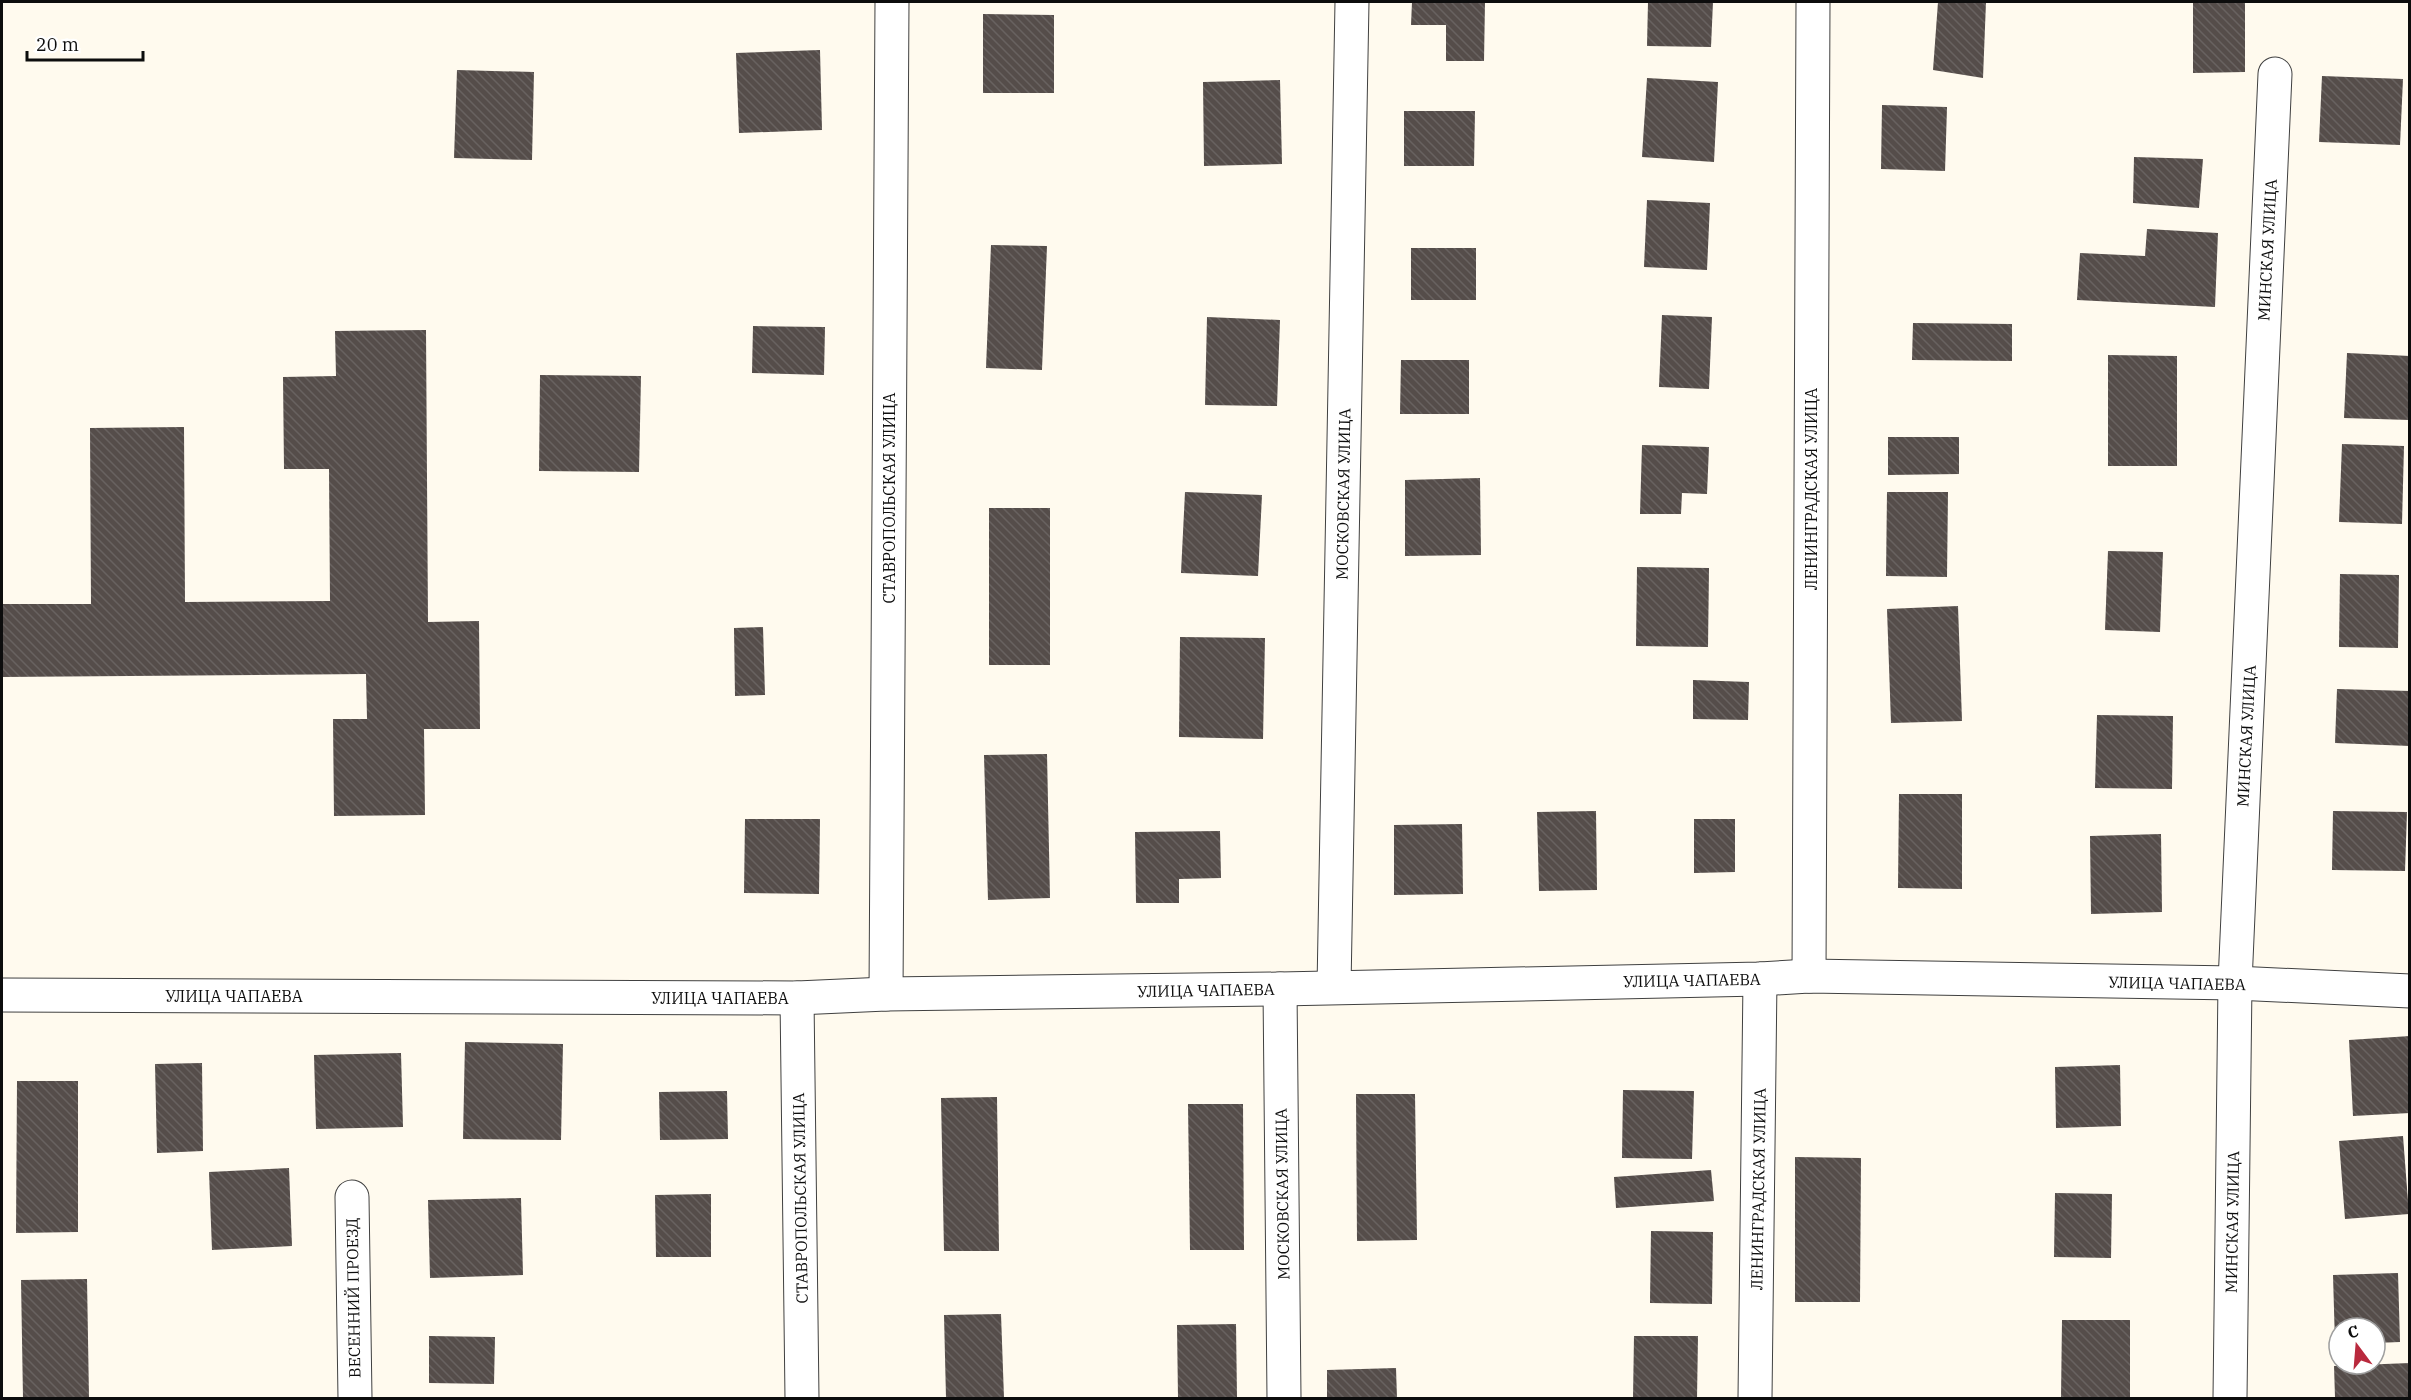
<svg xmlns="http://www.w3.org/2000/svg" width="2411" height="1400" font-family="'IBM Plex Serif',serif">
<defs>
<pattern id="building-back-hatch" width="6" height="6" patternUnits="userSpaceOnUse" patternTransform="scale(1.5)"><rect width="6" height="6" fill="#554d4a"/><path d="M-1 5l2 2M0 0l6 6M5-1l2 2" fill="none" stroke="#686260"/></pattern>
</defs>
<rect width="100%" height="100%" fill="#fffaee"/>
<!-- building -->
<g fill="url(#building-back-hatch)">
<polygon points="1412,2 1485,2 1484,61 1446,61 1446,25 1411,25"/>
<polygon points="1648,2 1713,2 1711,47 1647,46"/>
<polygon points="1938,2 1986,2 1983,78 1933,70"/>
<polygon points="2193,2 2245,2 2245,72 2193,73"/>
<polygon points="983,14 1054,15 1054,93 983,93"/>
<polygon points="820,50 822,130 739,133 736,53"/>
<polygon points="457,70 534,72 532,160 454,158"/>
<polygon points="2322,76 2403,79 2400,145 2319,142"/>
<polygon points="1647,78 1718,82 1714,162 1642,157"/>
<polygon points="1280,80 1282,164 1204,166 1203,82"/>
<polygon points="1882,105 1947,107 1945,171 1881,169"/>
<polygon points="1404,111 1475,111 1474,166 1404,166"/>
<polygon points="2134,157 2203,159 2199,208 2133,203"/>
<polygon points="1647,200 1710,203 1707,270 1644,267"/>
<polygon points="2147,229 2218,233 2215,307 2077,300 2080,253 2145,256"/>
<polygon points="991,245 1047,246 1042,370 986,368"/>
<rect x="1411" y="248" width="65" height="52"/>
<polygon points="1662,315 1712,317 1709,389 1659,387"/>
<polygon points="1207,317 1280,320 1277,406 1205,405"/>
<polygon points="1913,323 2012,324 2012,361 1912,360"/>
<polygon points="753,326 825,327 824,375 752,373"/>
<polygon points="426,330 428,622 479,621 480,729 424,729 425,815 334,816 333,719 367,719 366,674 2,677 2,604 91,604 90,428 184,427 185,602 330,601 329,469 284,469 283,377 336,376 335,331"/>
<polygon points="2347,353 2410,356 2410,420 2344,418"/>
<polygon points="2108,355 2177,356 2177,466 2108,466"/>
<polygon points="1401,360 1469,360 1469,414 1400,414"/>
<polygon points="540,375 641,376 639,472 539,471"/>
<polygon points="1888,437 1959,437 1959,474 1888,475"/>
<polygon points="2342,444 2404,446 2402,524 2339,522"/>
<polygon points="1642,445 1709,447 1707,494 1682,493 1681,514 1640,514"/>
<polygon points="1480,478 1481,555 1405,556 1405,480"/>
<polygon points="1185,492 1262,495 1258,576 1181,573"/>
<polygon points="1887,492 1948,492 1947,577 1886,576"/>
<rect x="989" y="508" width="61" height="157"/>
<polygon points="2108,551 2163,552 2160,632 2105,630"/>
<polygon points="1637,567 1709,568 1708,647 1636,646"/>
<polygon points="2340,574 2399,575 2398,648 2339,647"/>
<polygon points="1958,606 1962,721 1891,723 1887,609"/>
<polygon points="763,627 765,695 735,696 734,628"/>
<polygon points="1180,637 1265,638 1263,739 1179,737"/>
<polygon points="1693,680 1749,682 1748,720 1693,719"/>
<polygon points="2337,689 2410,691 2410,746 2335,743"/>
<polygon points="2097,715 2173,716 2172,789 2095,788"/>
<polygon points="1047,754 1050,898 988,900 984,755"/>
<polygon points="1899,794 1962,794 1962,889 1898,888"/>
<polygon points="1596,811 1597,890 1539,891 1537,812"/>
<polygon points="2333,811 2407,812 2405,871 2332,870"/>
<polygon points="745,819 820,819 819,894 744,893"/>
<polygon points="1694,819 1735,819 1735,872 1694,873"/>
<polygon points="1462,824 1463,894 1394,895 1394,825"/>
<polygon points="1220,831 1221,878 1179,879 1179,903 1136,903 1135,832"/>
<polygon points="2161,834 2162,912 2091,914 2090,836"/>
<polygon points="2410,1036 2410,1113 2353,1116 2349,1040"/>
<polygon points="465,1042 563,1044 561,1140 463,1139"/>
<polygon points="401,1053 403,1127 316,1129 314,1055"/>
<polygon points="202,1063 203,1151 157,1153 155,1064"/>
<polygon points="2120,1065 2121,1126 2056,1128 2055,1067"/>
<polygon points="17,1081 78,1081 78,1232 16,1233"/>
<polygon points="1623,1090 1694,1091 1692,1159 1622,1158"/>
<polygon points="727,1091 728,1139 660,1140 659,1092"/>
<polygon points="1356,1094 1415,1094 1417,1240 1357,1241"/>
<polygon points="997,1097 999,1251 944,1251 941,1098"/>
<polygon points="1188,1104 1243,1104 1244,1250 1190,1250"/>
<polygon points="2403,1136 2409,1214 2345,1219 2339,1141"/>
<polygon points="1795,1157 1861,1158 1860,1302 1795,1302"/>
<polygon points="289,1168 292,1246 212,1250 209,1172"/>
<polygon points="1711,1170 1714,1201 1616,1208 1614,1177"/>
<polygon points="2055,1193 2112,1194 2111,1258 2054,1257"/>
<polygon points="711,1194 711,1257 656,1257 655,1195"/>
<polygon points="521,1198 523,1275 430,1278 428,1200"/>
<polygon points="1651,1231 1713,1232 1712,1304 1650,1303"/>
<polygon points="2398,1273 2400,1342 2375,1343 2375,1328 2339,1328 2339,1344 2335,1344 2333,1275"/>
<polygon points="87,1279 89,1398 23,1398 21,1280"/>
<polygon points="1001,1314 1004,1398 946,1398 944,1315"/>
<polygon points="2062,1320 2130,1320 2130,1398 2061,1398"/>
<polygon points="1236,1324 1237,1398 1178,1398 1177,1325"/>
<polygon points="429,1336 495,1337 494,1384 429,1383"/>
<polygon points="1634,1336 1698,1336 1697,1398 1633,1398"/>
<polygon points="2410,1363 2410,1398 2335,1398 2334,1366"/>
<polygon points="1396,1368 1397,1398 1327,1398 1327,1370"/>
</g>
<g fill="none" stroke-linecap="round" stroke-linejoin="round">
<defs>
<g id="minor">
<polyline points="1809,976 1813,2"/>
<polyline points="1334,987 1352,2"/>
<polyline points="1280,989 1284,1398"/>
<polyline points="886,994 892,2"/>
<polyline points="2,995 797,998 886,994 1280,989 1760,979 1809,976 2235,983 2410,991"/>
<polyline points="797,998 802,1398"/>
<polyline points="352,1197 355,1398"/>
<polyline points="1755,1398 1760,979"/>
<polyline points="2230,1398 2235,983 2275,74"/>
</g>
</defs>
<!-- minor casing -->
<use href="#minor" stroke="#404040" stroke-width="35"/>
<!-- minor -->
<use href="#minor" stroke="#fff" stroke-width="33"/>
</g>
<g text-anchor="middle" stroke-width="6" stroke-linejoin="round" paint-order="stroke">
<!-- street labels -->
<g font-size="16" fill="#0d0d0d" stroke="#fff">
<text transform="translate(2267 250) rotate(-87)" y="6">МИНСКАЯ УЛИЦА</text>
<text transform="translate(1811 489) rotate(-90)" y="6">ЛЕНИНГРАДСКАЯ УЛИЦА</text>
<text transform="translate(1343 494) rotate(-89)" y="6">МОСКОВСКАЯ УЛИЦА</text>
<text transform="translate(889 498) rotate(-90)" y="6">СТАВРОПОЛЬСКАЯ УЛИЦА</text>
<text transform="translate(2246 736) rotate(-87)" y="6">МИНСКАЯ УЛИЦА</text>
<text transform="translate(1692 980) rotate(-1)" y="6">УЛИЦА ЧАПАЕВА</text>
<text transform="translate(2177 983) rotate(1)" y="6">УЛИЦА ЧАПАЕВА</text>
<text transform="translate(1206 990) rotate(-1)" y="6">УЛИЦА ЧАПАЕВА</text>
<text x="234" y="1002">УЛИЦА ЧАПАЕВА</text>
<text x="720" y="1004">УЛИЦА ЧАПАЕВА</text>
<text transform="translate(1758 1189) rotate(-89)" y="6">ЛЕНИНГРАДСКАЯ УЛИЦА</text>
<text transform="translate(1282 1194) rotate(-91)" y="6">МОСКОВСКАЯ УЛИЦА</text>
<text transform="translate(800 1198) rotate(-91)" y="6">СТАВРОПОЛЬСКАЯ УЛИЦА</text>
<text transform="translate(2232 1222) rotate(-89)" y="6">МИНСКАЯ УЛИЦА</text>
<text transform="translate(353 1298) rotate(-91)" y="6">ВЕСЕННИЙ ПРОЕЗД</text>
</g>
</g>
<!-- border -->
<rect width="2411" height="1400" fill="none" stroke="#0d0d0d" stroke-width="6"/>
<!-- north arrow -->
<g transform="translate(2357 1346) rotate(344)"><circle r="28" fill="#ffffff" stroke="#9e9e9e" stroke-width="1.5"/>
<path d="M0-4.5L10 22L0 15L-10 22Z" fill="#b9293d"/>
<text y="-9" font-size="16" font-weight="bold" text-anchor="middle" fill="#0d0d0d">С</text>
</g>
<!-- scale -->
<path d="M27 51v9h116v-9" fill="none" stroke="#0d0d0d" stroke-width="3"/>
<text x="36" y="51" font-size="18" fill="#0d0d0d" stroke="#ffffff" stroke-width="4.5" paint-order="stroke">20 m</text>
</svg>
